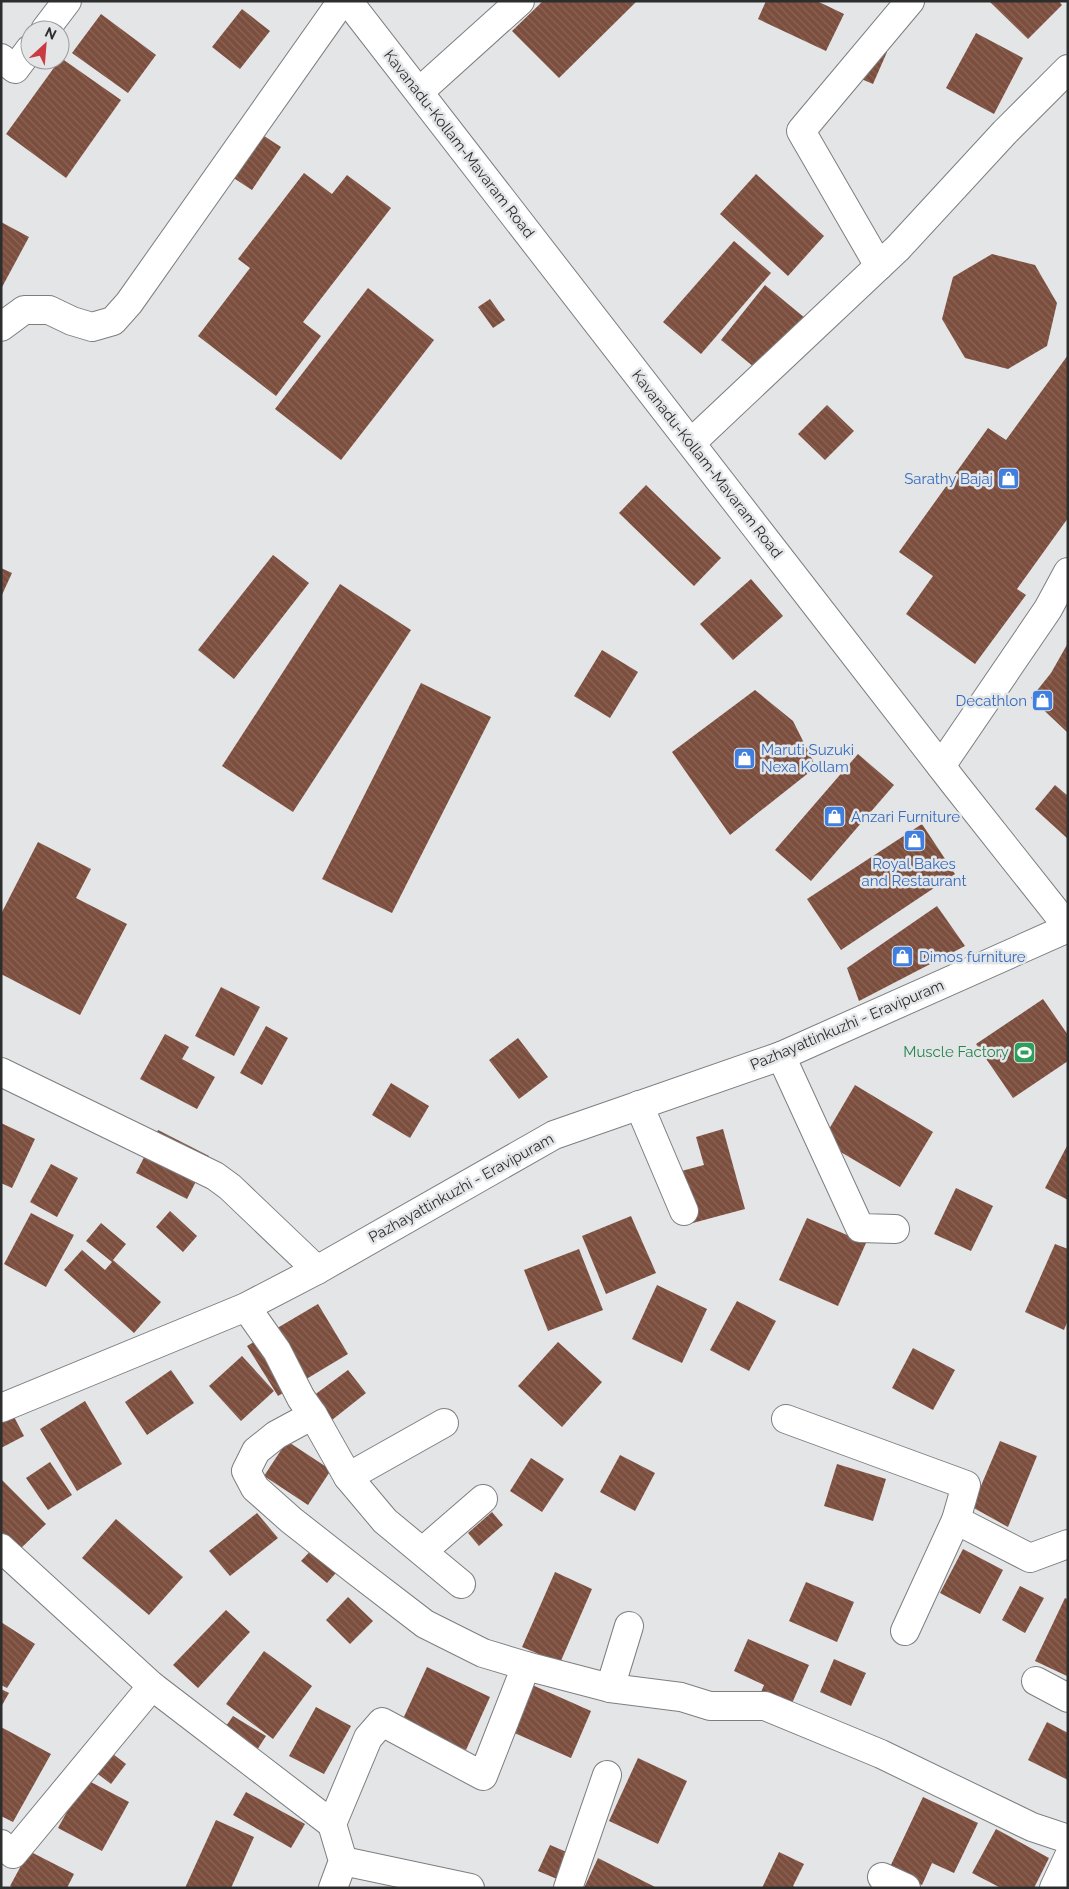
<svg xmlns="http://www.w3.org/2000/svg" width="1069" height="1889" font-family="Raleway,sans-serif">
<defs>
<pattern id="building-back-hatch" width="6" height="6" patternUnits="userSpaceOnUse" patternTransform="scale(1.25)"><rect width="6" height="6" fill="#7c4e3e"/><path d="M-1 5l2 2M0 0l6 6M5-1l2 2" fill="none" stroke="#8a6558"/></pattern>
</defs>
<rect width="100%" height="100%" fill="#e4e5e7"/>
<!-- building -->
<g fill="url(#building-back-hatch)">
<polygon points="543,1 637,1 559,78 512,31"/>
<polygon points="766,1 817,1 844,14 826,51 758,19"/>
<polygon points="989,1 1059,1 1062,5 1028,39"/>
<polygon points="242,9 270,31 240,69 212,47"/>
<polygon points="101,14 156,55 128,93 72,53"/>
<polygon points="976,33 1023,58 994,114 946,88"/>
<polygon points="866,43 887,52 873,84 852,75"/>
<polygon points="61,58 121,100 66,178 6,134"/>
<polygon points="258,132 281,147 252,190 229,175"/>
<polygon points="304,173 332,194 347,175 391,208 303,322 321,336 276,396 198,336 250,268 238,259"/>
<polygon points="756,174 824,236 788,276 720,214"/>
<polygon points="1,222 29,237 1,289"/>
<polygon points="734,241 771,273 701,354 663,322"/>
<polygon points="992,254 1035,265 1057,303 1047,346 1008,369 965,358 942,319 953,277"/>
<polygon points="765,285 805,318 760,372 721,340"/>
<polygon points="368,288 434,340 341,460 275,409"/>
<polygon points="490,299 505,320 493,328 478,307"/>
<polygon points="1068,355 1068,518 1017,589 1026,595 975,664 906,614 933,576 899,552 988,428 1006,440"/>
<polygon points="827,405 854,431 825,460 798,434"/>
<polygon points="646,485 721,558 694,586 619,513"/>
<polygon points="273,555 309,583 234,679 198,650"/>
<polygon points="1,568 12,573 1,597"/>
<polygon points="751,579 783,616 733,660 700,624"/>
<polygon points="340,584 411,630 293,812 222,766"/>
<polygon points="1068,643 1068,733 1031,698 1051,673"/>
<polygon points="602,650 638,672 610,718 574,696"/>
<polygon points="421,683 491,717 392,913 322,879"/>
<polygon points="755,690 793,721 816,767 730,835 672,752"/>
<polygon points="858,754 894,785 811,881 775,850"/>
<polygon points="1055,785 1068,796 1068,839 1035,809"/>
<polygon points="922,824 955,874 841,950 807,899"/>
<polygon points="38,842 91,869 76,898 127,924 80,1015 1,974 1,914"/>
<polygon points="937,906 965,946 859,1001 847,968"/>
<polygon points="221,987 260,1007 234,1056 195,1036"/>
<polygon points="1043,999 1068,1035 1068,1061 1013,1098 976,1044"/>
<polygon points="266,1026 288,1038 262,1085 240,1073"/>
<polygon points="165,1034 189,1047 182,1059 215,1077 197,1109 140,1079"/>
<polygon points="518,1038 548,1077 519,1099 489,1060"/>
<polygon points="391,1083 429,1106 410,1138 372,1115"/>
<polygon points="855,1085 933,1132 900,1187 822,1141"/>
<polygon points="1,1123 35,1139 12,1188 1,1183"/>
<polygon points="723,1129 745,1209 689,1224 674,1173 704,1165 696,1137"/>
<polygon points="158,1130 209,1156 187,1199 136,1173"/>
<polygon points="1068,1144 1068,1200 1045,1188"/>
<polygon points="51,1164 78,1178 57,1217 30,1202"/>
<polygon points="956,1188 993,1206 971,1251 934,1234"/>
<polygon points="170,1211 197,1236 183,1252 156,1227"/>
<polygon points="31,1213 74,1235 46,1287 4,1264"/>
<polygon points="631,1216 656,1273 606,1294 582,1236"/>
<polygon points="807,1218 866,1243 838,1306 779,1280"/>
<polygon points="101,1223 126,1244 113,1260 161,1302 134,1333 64,1270 82,1250 105,1270 112,1262 86,1241"/>
<polygon points="1055,1244 1068,1249 1068,1320 1064,1330 1025,1312"/>
<polygon points="579,1249 603,1310 548,1331 524,1270"/>
<polygon points="657,1285 707,1309 682,1363 632,1339"/>
<polygon points="737,1301 776,1321 749,1371 710,1350"/>
<polygon points="318,1304 348,1354 278,1396 247,1346"/>
<polygon points="558,1342 602,1382 562,1427 518,1386"/>
<polygon points="913,1348 955,1370 933,1410 892,1388"/>
<polygon points="242,1356 274,1391 241,1421 209,1386"/>
<polygon points="171,1370 194,1403 147,1435 125,1402"/>
<polygon points="348,1370 366,1393 332,1420 313,1396"/>
<polygon points="85,1401 122,1464 77,1491 40,1429"/>
<polygon points="11,1411 24,1436 1,1448 1,1415"/>
<polygon points="287,1441 331,1470 308,1505 264,1476"/>
<polygon points="1000,1441 1037,1456 1008,1527 972,1507"/>
<polygon points="620,1455 655,1473 635,1511 600,1492"/>
<polygon points="531,1458 564,1479 542,1512 510,1491"/>
<polygon points="50,1462 72,1495 48,1510 26,1478"/>
<polygon points="837,1464 886,1479 873,1521 824,1506"/>
<polygon points="1,1479 46,1524 17,1552 1,1536"/>
<polygon points="492,1512 503,1525 479,1546 468,1533"/>
<polygon points="257,1513 278,1538 230,1576 209,1551"/>
<polygon points="116,1519 183,1577 149,1615 82,1558"/>
<polygon points="316,1545 342,1566 327,1583 301,1561"/>
<polygon points="963,1549 1003,1570 980,1614 940,1593"/>
<polygon points="555,1572 592,1589 560,1663 522,1647"/>
<polygon points="806,1582 854,1602 837,1642 789,1621"/>
<polygon points="1020,1586 1044,1598 1025,1633 1002,1620"/>
<polygon points="348,1597 373,1621 350,1644 326,1620"/>
<polygon points="1065,1598 1068,1599 1067,1676 1035,1661"/>
<polygon points="226,1610 250,1632 198,1688 173,1665"/>
<polygon points="1,1622 35,1644 7,1688 1,1685"/>
<polygon points="748,1639 809,1665 789,1710 759,1697 764,1685 734,1671"/>
<polygon points="264,1651 312,1686 273,1739 226,1704"/>
<polygon points="834,1659 866,1673 851,1706 820,1692"/>
<polygon points="427,1667 490,1697 466,1750 402,1721"/>
<polygon points="530,1684 591,1711 571,1758 510,1731"/>
<polygon points="1,1689 9,1693 1,1707"/>
<polygon points="316,1707 351,1726 324,1774 289,1756"/>
<polygon points="233,1716 266,1736 257,1750 224,1729"/>
<polygon points="1047,1722 1068,1733 1068,1780 1028,1760"/>
<polygon points="1,1727 51,1754 13,1822 1,1816"/>
<polygon points="105,1748 126,1764 111,1784 90,1768"/>
<polygon points="638,1758 687,1781 658,1844 609,1821"/>
<polygon points="85,1779 129,1802 102,1851 58,1828"/>
<polygon points="246,1792 305,1824 291,1848 233,1815"/>
<polygon points="923,1797 978,1823 954,1873 932,1863 922,1885 889,1869"/>
<polygon points="216,1820 254,1837 231,1888 185,1888"/>
<polygon points="996,1829 1049,1858 1034,1888 1001,1888 972,1873"/>
<polygon points="550,1845 569,1853 557,1879 538,1871"/>
<polygon points="29,1851 74,1874 67,1888 14,1888 10,1886"/>
<polygon points="779,1852 804,1864 793,1886 796,1888 762,1888"/>
<polygon points="598,1858 657,1888 584,1888"/>
</g>
<g fill="none" stroke-linecap="round" stroke-linejoin="round">
<defs>
<g id="minor">
<polyline points="45,30 67,1"/>
<polyline points="1,58 15,69 30,49"/>
<polyline points="419,92 520,1"/>
<polyline points="879,266 801,131 910,1"/>
<polyline points="1,327 24,310 49,310 72,321 92,327 113,321 129,303 342,1"/>
<polyline points="691,443 898,248 1005,132 1068,69"/>
<polyline points="941,766 1048,609 1068,572"/>
<polyline points="781,1056 860,1228 895,1229"/>
<polyline points="1,1072 215,1176 230,1187 317,1270"/>
<polyline points="639,1105 684,1211"/>
<polyline points="246,1307 277,1351 301,1398 313,1415 276,1435 256,1451 246,1471 255,1488 291,1520 356,1571 425,1624 483,1653 526,1666 610,1688 681,1697 710,1706 765,1706 881,1754 1032,1827 1068,1839"/>
<polyline points="1,1408 246,1307 317,1270 554,1135 781,1056 1068,928"/>
<polyline points="313,1415 348,1477 385,1521 461,1584"/>
<polyline points="786,1419 966,1485 956,1520"/>
<polyline points="348,1477 444,1423"/>
<polyline points="1,1548 152,1686 332,1824 343,1861 333,1888"/>
<polyline points="423,1551 483,1499"/>
<polyline points="905,1631 956,1520 1030,1558 1068,1544"/>
<polyline points="1036,1681 1068,1698"/>
<polyline points="610,1688 629,1626"/>
<polyline points="332,1824 368,1738 382,1722 483,1776 526,1666"/>
<polyline points="1,1844 13,1854 152,1686"/>
<polyline points="343,1861 470,1888"/>
<polyline points="882,1877 906,1888"/>
<polyline points="568,1888 607,1775"/>
<polyline points="1054,1888 1068,1858"/>
</g>
<polyline id="major" points="348,1 954,783 1068,927"/>
</defs>
<!-- minor casing -->
<use href="#minor" stroke="#7d7e80" stroke-width="30"/>
<!-- major casing -->
<use href="#major" stroke="#7d7e80" stroke-width="30"/>
<!-- minor -->
<use href="#minor" stroke="#fff" stroke-width="28"/>
<!-- major -->
<use href="#major" stroke="#fff" stroke-width="28"/>
</g>
<!-- icons -->
<defs>
<symbol id="shop-square" viewBox="-11 -11 22 22"><rect x="-9" y="-9" width="18" height="18" rx="4" fill="#3f7fe0" stroke="#e4e5e7"/><path d="M-5-2.5h2.3a2.7 3.5 0 0 1 5.4 0H5L5.5 6h-11ZM-1.5-2.5h3a1.5 2.3 0 0 0-3 0Z" fill="#fff"/></symbol>
<symbol id="stadium-square" viewBox="-11 -11 22 22"><rect x="-9" y="-9" width="18" height="18" rx="4" fill="#2e9e5b" stroke="#e4e5e7"/><path d="M0-5a6.5 5 0 1 0 0 10a6.5 5 0 1 0 0-10ZM-3.5-1.8h7v3.6h-7Z" fill="#fff"/></symbol>
</defs>
<g fill-rule="evenodd">
<use href="#shop-square" x="996" y="466" width="25" height="25"/>
<use href="#shop-square" x="1030" y="688" width="25" height="25"/>
<use href="#shop-square" x="732" y="746" width="25" height="25"/>
<use href="#shop-square" x="822" y="804" width="25" height="25"/>
<use href="#shop-square" x="902" y="828" width="25" height="25"/>
<use href="#shop-square" x="890" y="944" width="25" height="25"/>
<use href="#stadium-square" x="1012" y="1040" width="25" height="25"/>
</g>
<g text-anchor="middle" stroke-width="5" stroke-linejoin="round" paint-order="stroke">
<!-- street labels -->
<g font-size="15" fill="#2c2d2d" stroke="#e4e5e7">
<text transform="translate(459 144) rotate(52)" y="5">Kavanadu-Kollam-Mavaram Road</text>
<text transform="translate(707 464) rotate(52)" y="5">Kavanadu-Kollam-Mavaram Road</text>
<text transform="translate(847 1025) rotate(-23)" y="5">Pazhayattinkuzhi - Eravipuram</text>
<text transform="translate(461 1188) rotate(-29)" y="5">Pazhayattinkuzhi - Eravipuram</text>
</g>
<!-- shop labels -->
<g font-size="15" fill="#366cbe" stroke="#e4e5e7" text-anchor="start">
<text x="993" y="484" text-anchor="end">Sarathy Bajaj</text>
<text x="1027" y="706" text-anchor="end">Decathlon</text>
<text x="761" y="755">Maruti Suzuki<tspan x="761" dy="17">Nexa Kollam</tspan></text>
<text x="851" y="822">Anzari Furniture</text>
<text x="914" y="869" text-anchor="middle">Royal Bakes<tspan x="914" dy="17">and Restaurant</tspan></text>
<text x="919" y="962">Dimos furniture</text>
</g>
<!-- leisure labels -->
<g font-size="15" fill="#27864d" stroke="#e4e5e7" text-anchor="end">
<text x="1009" y="1057">Muscle Factory</text>
</g>
</g>
<!-- border -->
<rect width="1069" height="1889" fill="none" stroke="#2c2d2d" stroke-width="5"/>
<!-- north arrow -->
<g transform="translate(45 45) rotate(26)"><circle r="24" fill="#e4e5e7" stroke="#9a9b9d"/>
<path d="M0-4L9 19L0 12L-9 19Z" fill="#c93a43"/>
<text y="-8" font-size="14" font-weight="bold" text-anchor="middle" fill="#2c2d2d">N</text>
</g>
</svg>
